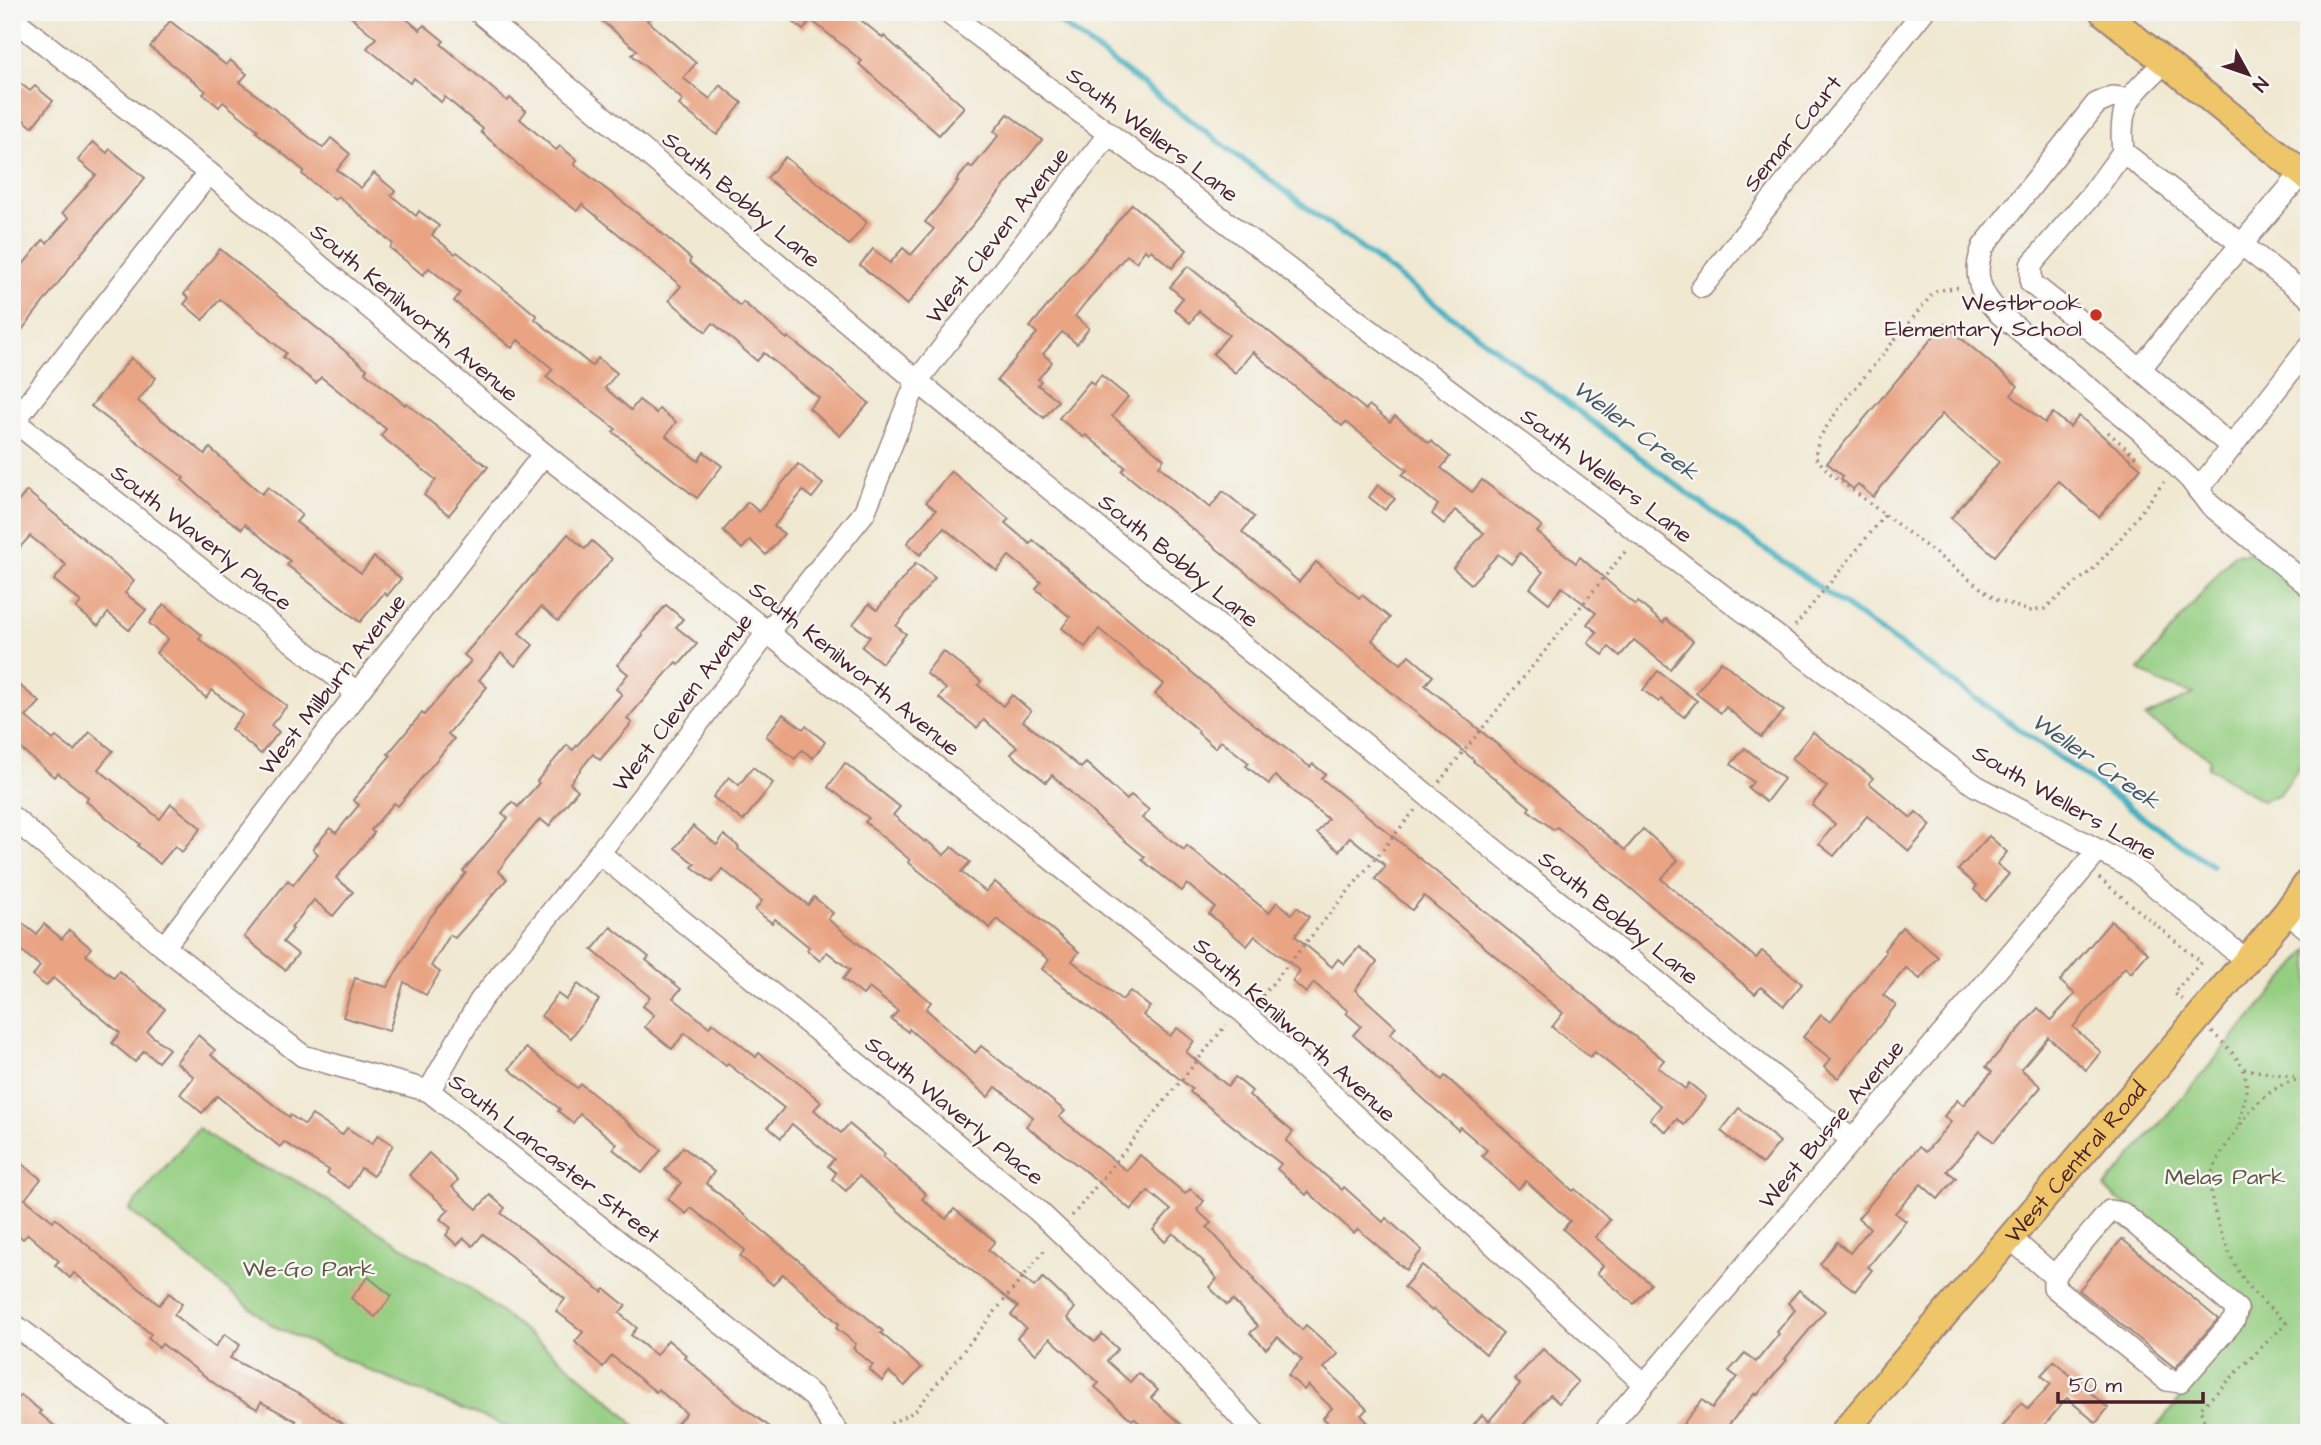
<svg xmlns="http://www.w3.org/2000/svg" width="2321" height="1445" font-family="'Architects Daughter',sans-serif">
<rect width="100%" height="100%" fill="#f6f6f2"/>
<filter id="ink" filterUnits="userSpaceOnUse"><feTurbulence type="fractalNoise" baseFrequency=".0143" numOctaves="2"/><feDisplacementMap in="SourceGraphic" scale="14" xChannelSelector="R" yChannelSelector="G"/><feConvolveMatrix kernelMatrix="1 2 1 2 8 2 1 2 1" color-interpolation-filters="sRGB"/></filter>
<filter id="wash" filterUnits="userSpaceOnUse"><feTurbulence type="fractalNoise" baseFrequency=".00686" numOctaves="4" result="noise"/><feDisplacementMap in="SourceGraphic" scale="28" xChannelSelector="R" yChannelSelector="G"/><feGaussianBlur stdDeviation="1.57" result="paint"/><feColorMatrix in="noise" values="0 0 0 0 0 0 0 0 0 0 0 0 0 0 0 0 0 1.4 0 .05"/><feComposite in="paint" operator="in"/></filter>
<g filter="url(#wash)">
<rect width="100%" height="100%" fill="#f0e8d1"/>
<!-- green -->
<g fill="#94ce81" stroke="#6f7656" stroke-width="2">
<polygon points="2255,553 2309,601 2309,754 2280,794 2262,801 2208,767 2210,758 2145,717 2194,694 2161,683 2139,670 2234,554"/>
<polygon points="2309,950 2309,1433 2152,1433 2255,1307 2104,1188"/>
<polygon points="198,1128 248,1162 291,1178 465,1285 550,1350 614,1404 641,1433 522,1433 375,1373 273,1326 129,1210"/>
</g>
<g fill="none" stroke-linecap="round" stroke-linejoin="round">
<!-- stream -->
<polyline stroke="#44b0c1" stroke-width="6" points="1046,12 1706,507 2212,866"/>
</g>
<g id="blocks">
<!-- building -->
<g fill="#e9a484">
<polygon points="345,12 398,12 420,30 424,25 444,41 441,44 507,101 510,98 526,111 520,119 556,150 560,146 577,160 574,164 656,228 691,259 689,262 740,306 743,302 787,339 788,337 838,376 869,403 840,436 809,408 819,398 764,353 757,361 713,323 706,332 669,300 681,286 582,204 577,211 523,169 481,132 483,129 445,97 441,102 414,78 410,83 367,48 376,38"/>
<polygon points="591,12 653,12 647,20 696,63 683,78 710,99 720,85 742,103 717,135 679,105 683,100 632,55 637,50"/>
<polygon points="781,12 851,12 883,38 884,36 964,107 939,135 859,64 862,61 811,20 803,30"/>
<polygon points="170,21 226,65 230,60 247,74 240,82 323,148 331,138 350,154 337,170 361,188 374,173 395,191 391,195 416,216 419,211 439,226 432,235 455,254 457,252 519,301 537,316 535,319 592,366 598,358 617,373 605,388 631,410 639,400 656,413 659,409 676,422 666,436 698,461 704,452 722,466 697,498 613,432 616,429 546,377 553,369 518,340 512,348 454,301 460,293 429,268 423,275 390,248 393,244 338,196 335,200 302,174 304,171 256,132 258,130 223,102 219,107 203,94 206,91 150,47"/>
<polygon points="12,77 30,91 35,86 53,101 32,127 12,110"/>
<polygon points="1008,114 1042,140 907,305 860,265 873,249 890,263 903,248 911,255 934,229 925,222 958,182 956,181 969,165 972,168 999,135 994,131"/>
<polygon points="93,142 107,153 110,149 145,178 79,256 12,343 12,278 43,240 47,243 69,218 62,213 96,175 78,160"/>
<polygon points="785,157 867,222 849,245 767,178"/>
<polygon points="1132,204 1187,250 1172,268 1151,250 1148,253 1145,250 1136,262 1127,255 1086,302 1075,316 1089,328 1077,344 1062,332 1043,354 1052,362 1038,379 1041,381 1038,385 1058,401 1044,418 997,380 1037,333 1030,327"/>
<polygon points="220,249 367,369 365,372 405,405 406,403 488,467 449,515 424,495 436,480 381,436 386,429 321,377 316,383 283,357 286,353 220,299 203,320 184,304 189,298 184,294"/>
<polygon points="1188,266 1366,410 1369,405 1390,422 1395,416 1429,443 1431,441 1450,457 1441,468 1472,492 1482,480 1542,526 1537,532 1576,563 1580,557 1635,605 1638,602 1663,623 1666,619 1693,641 1670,669 1634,640 1620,656 1609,647 1603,655 1588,643 1597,632 1587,624 1596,613 1562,587 1549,603 1530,588 1543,572 1520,553 1511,564 1498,554 1471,584 1453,568 1484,533 1455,510 1444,524 1432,514 1438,505 1402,475 1407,470 1346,422 1342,426 1253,352 1235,373 1213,354 1229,335 1199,311 1190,323 1174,309 1183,298 1170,287"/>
<polygon points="1944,324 2018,386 2011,395 2045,423 2053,413 2070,427 2079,416 2141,468 2099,517 2058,481 1995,556 1951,518 1999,462 1942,414 1873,497 1858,484 1853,489 1841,479 1843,476 1827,463"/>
<polygon points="131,358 156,378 138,401 205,454 210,448 262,494 268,487 302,515 296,522 361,573 374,557 401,579 387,596 384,593 360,622 287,565 290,561 245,524 242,529 219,513 182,480 184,478 91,406"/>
<polygon points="1101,375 1128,397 1112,416 1164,459 1159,466 1210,508 1223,491 1244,508 1254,517 1242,532 1299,582 1316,562 1359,598 1362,595 1390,618 1372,640 1401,664 1409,655 1433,676 1425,685 1625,850 1643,829 1678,860 1661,879 1756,958 1762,951 1802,984 1784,1006 1761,987 1755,994 1601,863 1557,827 1554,830 1528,810 1530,807 1473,761 1474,760 1122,471 1125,467 1086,435 1083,437 1059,418 1090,381 1094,385"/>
<polygon points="798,464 823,484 812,498 803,491 774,526 784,534 766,555 750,540 742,549 723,531 748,502 759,512"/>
<polygon points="951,471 1009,519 1005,523 1030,544 1033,540 1255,725 1310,767 1313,764 1325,774 1321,778 1537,954 1575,987 1574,988 1664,1060 1658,1067 1685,1089 1689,1083 1706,1097 1684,1125 1677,1119 1666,1132 1650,1119 1661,1106 1595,1052 1590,1057 1552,1027 1563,1013 1424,896 1412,910 1375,879 1386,866 1350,837 1339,851 1317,833 1328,819 1275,776 1269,784 1246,766 1249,763 1221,741 1215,748 1198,733 1199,731 1155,694 1164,684 1099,629 1085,647 1062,628 1070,617 1036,589 1041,582 1009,556 997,571 944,528 920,555 907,543 936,510 926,502"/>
<polygon points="1378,485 1395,499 1385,510 1369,497"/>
<polygon points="27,491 134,581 125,593 146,610 129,630 108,613 98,626 76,608 81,602 54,580 66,565 30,536 12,556 12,509"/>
<polygon points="568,534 585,549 592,541 612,559 558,621 541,607 519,633 533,645 515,666 501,653 479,680 487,687 448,734 454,739 398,806 394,803 371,830 374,833 336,878 353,892 333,916 314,900 291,928 293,929 283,942 298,954 285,970 244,937 288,880 293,885 318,854 313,849 330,828 336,833 359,805 353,800 391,755 388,754 422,713 424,715 471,661 464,655"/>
<polygon points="916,563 935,578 896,626 906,634 882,663 862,647 870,637 853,624 869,604 877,610"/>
<polygon points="164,604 202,635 199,639 287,706 271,725 279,732 261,754 231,729 243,715 212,690 206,698 156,653 168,639 149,623"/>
<polygon points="666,605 683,619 676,627 697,644 679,665 676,662 627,719 632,723 600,760 593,754 570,783 578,790 549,826 540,819 514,850 498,871 507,879 455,938 450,935 431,966 440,972 426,995 404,982 389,1031 343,1017 355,978 387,987 428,920 466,873 463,871 508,818 502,813 512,802 518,807 539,783 537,781 567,745 573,750 622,694 616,689 628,674 617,665 643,636 642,634"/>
<polygon points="943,651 981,681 978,685 1003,706 1012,695 1031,711 1023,721 1081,768 1086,763 1127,800 1131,795 1149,810 1142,818 1184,850 1187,846 1269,913 1277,902 1292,914 1297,907 1309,917 1295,936 1332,967 1338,959 1344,964 1359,947 1377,962 1355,990 1396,1027 1390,1034 1442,1080 1445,1076 1573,1191 1575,1189 1610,1220 1595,1237 1651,1284 1634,1304 1597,1273 1603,1266 1563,1229 1570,1221 1526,1181 1518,1189 1482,1156 1487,1150 1460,1127 1458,1130 1353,1035 1361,1026 1346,1013 1348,1011 1314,983 1306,993 1292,981 1300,971 1255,936 1247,946 1209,914 1215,907 1187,884 1182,891 1142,860 1145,857 1107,826 1052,775 1046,782 1011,754 1017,747 984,720 977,728 939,698 946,689 926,673"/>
<polygon points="1721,661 1784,711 1761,737 1726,707 1721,713 1696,693"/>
<polygon points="1658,671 1697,701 1684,717 1661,699 1659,702 1643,690"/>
<polygon points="19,685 40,702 26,717 53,740 56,737 74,751 90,732 113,751 98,769 160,819 171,804 201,828 182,852 175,846 160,864 138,846 139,844 86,801 88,797 58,773 54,777 12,741 12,693"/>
<polygon points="783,714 803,729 806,726 825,742 813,758 802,750 795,759 766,736"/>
<polygon points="1813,732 1873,778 1869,783 1911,818 1916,812 1931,825 1909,851 1867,816 1834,856 1819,844 1835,824 1812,805 1827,787 1792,758"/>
<polygon points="1745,748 1784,779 1766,802 1748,788 1753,782 1731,764"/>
<polygon points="845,763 900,807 893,815 925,842 926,840 944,855 952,847 970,862 961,872 986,892 995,882 1079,952 1072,961 1122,1000 1130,991 1150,1007 1143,1015 1170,1036 1177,1028 1194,1041 1186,1052 1228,1086 1235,1077 1252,1091 1249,1095 1293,1132 1286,1141 1342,1190 1344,1187 1383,1222 1386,1218 1422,1250 1406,1270 1358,1229 1354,1233 1308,1192 1306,1195 1277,1169 1281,1164 1190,1092 1192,1089 1042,969 1049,960 997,919 990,928 908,862 910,860 865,822 869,818 828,787"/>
<polygon points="753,767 773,783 743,821 713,797 729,777 739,785"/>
<polygon points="693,826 717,845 724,835 739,847 738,849 808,905 814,897 833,913 828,919 931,1002 926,1009 975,1053 981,1046 1027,1082 1028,1081 1065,1111 1059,1117 1127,1171 1140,1155 1185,1194 1190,1189 1204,1201 1197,1210 1211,1223 1207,1227 1255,1279 1253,1280 1302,1330 1306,1325 1338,1354 1324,1368 1367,1409 1361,1415 1377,1433 1339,1433 1323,1418 1332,1408 1308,1385 1304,1390 1288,1375 1302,1360 1278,1337 1266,1349 1250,1333 1258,1326 1233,1300 1227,1305 1209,1287 1217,1279 1203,1263 1204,1262 1173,1233 1165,1242 1153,1230 1171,1210 1148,1191 1131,1210 1089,1174 1026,1126 1033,1117 1009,1097 996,1087 988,1097 909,1029 908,1032 891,1019 898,1011 869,988 863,995 843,979 850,970 827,952 820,961 807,950 809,947 775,919 772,923 755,910 762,901 722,869 712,882 692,867 695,864 675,848"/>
<polygon points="1989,836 2007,852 1997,864 2009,874 1986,901 1974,890 1977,886 1958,870"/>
<polygon points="12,915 36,934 44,924 62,939 69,930 91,948 86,955 114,978 119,971 165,1009 147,1032 169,1049 158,1062 144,1051 135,1062 112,1043 120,1033 53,978 46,986 33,976 40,966 12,943"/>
<polygon points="2111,921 2148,953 2131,973 2125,967 2073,1027 2101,1052 2086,1070 2048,1037 2021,1069 2041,1087 1994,1142 1980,1131 1947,1171 1956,1178 1938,1199 1921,1184 1895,1213 1906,1221 1868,1267 1872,1270 1855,1291 1820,1264 1837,1242 1850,1253 1870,1228 1858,1218 1919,1147 1926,1152 1951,1122 1944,1116 1957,1100 1963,1105 1992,1072 1986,1067 2038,1008 2051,1020 2075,994 2060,981"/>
<polygon points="611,927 649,957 646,960 681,989 673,998 709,1027 713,1023 756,1057 759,1053 802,1086 821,1102 814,1110 841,1133 849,1124 885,1154 883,1157 926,1194 922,1199 946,1219 954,1209 995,1241 988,1250 1034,1287 1043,1278 1054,1288 1075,1308 1067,1318 1095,1342 1102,1334 1118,1349 1107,1361 1130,1382 1138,1373 1158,1390 1151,1398 1191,1433 1151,1433 1134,1418 1132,1420 1095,1387 1099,1383 1050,1338 1036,1354 1017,1338 1026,1328 1011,1315 1018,1307 914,1225 859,1176 846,1191 832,1179 836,1173 828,1166 834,1159 792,1124 781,1138 768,1127 784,1108 728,1064 726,1066 685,1033 672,1049 645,1027 654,1015 643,1006 650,997 592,950"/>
<polygon points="1902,927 1938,957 1920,979 1906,968 1883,995 1896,1005 1838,1078 1824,1067 1831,1059 1803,1037 1821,1015 1830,1022 1886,952 1884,950"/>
<polygon points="578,984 599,1000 571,1038 541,1016 558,994 566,1000"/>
<polygon points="198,1035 215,1050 211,1055 289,1117 290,1115 305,1125 312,1115 342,1135 347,1128 372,1144 378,1135 393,1145 373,1176 361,1168 349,1188 327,1174 329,1170 284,1142 280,1147 217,1096 202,1113 180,1094 194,1077 176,1062"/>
<polygon points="526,1048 577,1088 581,1084 661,1150 642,1173 613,1149 617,1144 580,1114 573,1123 558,1111 560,1109 509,1069"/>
<polygon points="1739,1108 1780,1142 1762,1164 1721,1131"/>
<polygon points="683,1147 714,1172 706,1183 883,1331 881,1333 921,1368 905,1386 889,1372 882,1381 869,1369 873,1365 853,1348 856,1344 836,1328 839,1324 783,1274 773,1285 740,1256 745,1250 691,1208 686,1214 668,1199 681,1183 665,1170"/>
<polygon points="429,1153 458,1180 452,1187 477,1209 490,1195 505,1208 501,1213 602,1292 605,1289 626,1306 619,1313 637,1328 631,1335 656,1355 668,1340 686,1355 684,1357 736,1402 778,1433 669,1433 686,1413 658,1389 656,1392 612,1356 603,1367 575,1342 583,1332 556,1311 565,1299 483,1234 473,1246 464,1238 457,1245 446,1235 451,1228 440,1219 449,1210 409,1175"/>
<polygon points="12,1156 41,1179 25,1199 53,1221 55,1218 159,1305 169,1293 182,1304 174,1315 215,1347 225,1334 240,1345 230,1358 304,1397 355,1433 303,1433 293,1426 296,1421 261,1402 257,1409 226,1392 162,1344 159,1348 148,1338 151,1334 114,1304 74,1273 70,1278 55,1265 59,1261 28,1234 23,1239 12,1230"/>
<polygon points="2122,1239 2218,1319 2175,1368 2079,1290"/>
<polygon points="1422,1265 1503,1334 1486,1354 1434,1309 1432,1311 1404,1287"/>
<polygon points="368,1277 392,1296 375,1317 351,1298"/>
<polygon points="1799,1290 1825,1311 1785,1359 1787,1360 1757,1395 1755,1393 1722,1433 1676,1433 1702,1400 1712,1408 1737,1377 1729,1371 1745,1353 1756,1362 1779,1334 1777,1332 1795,1310 1788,1303"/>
<polygon points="1543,1349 1578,1382 1559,1403 1550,1395 1524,1424 1534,1433 1466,1433 1482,1415 1489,1421 1520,1384 1515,1379"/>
<polygon points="2054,1361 2108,1408 2096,1423 2067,1398 2038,1433 1998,1433 2021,1403 2028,1409 2051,1384 2041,1375"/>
<polygon points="21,1395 41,1411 39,1413 63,1433 12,1433 12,1406"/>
</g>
</g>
</g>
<g filter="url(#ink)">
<use href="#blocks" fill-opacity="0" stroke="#9d847e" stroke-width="2"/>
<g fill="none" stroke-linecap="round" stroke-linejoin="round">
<defs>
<g id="minor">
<polyline points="479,12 917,381 1852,1140"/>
<polyline points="947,12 1976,786 2134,869 2246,960"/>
<polyline points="12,18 209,173 544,454 1243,1012 1644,1384"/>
<path d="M 2128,99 L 2112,97 L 2096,104 L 1983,247 C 1972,275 1980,295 2001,315 L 2141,431 L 2190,479 L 2209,504 L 2309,586"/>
<polyline points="2123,152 2309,297"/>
<polyline points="1702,287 1923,12"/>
<path d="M 2140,369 L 2031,283 L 2031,265 L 2093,193 L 2123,152 C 2118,101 2131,96 2164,63"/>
<polyline points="14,421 357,693"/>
<polyline points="12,424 209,173"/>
<polyline points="2232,447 2140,369 2207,285 2302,173"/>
<polyline points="2198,490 2309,347"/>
<polyline points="12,817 164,947 303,1056 429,1091 814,1397 838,1433"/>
<polyline points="599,853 1037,1210 1142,1310 1255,1433"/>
<polyline points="2287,912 2309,930"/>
<polyline points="164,947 357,693 544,454"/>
<polyline points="429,1091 480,1001 599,853 768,632 864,513 917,381 1109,134"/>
<polyline points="2009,1237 2054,1276 2054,1287 2167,1380 2180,1382 2234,1320 2237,1309 2122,1213 2110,1211 2054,1276"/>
<polyline points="12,1323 113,1400 165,1433"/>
<polyline points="1603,1433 2099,850"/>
</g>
<g id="major">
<polyline points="2103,12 2309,179"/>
<path id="s1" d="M 1843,1433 L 2199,1017 L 2287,912 L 2309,881"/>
</g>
</defs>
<!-- minor casing -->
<use href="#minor" stroke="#9d847e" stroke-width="24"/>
<!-- major casing -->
<use href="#major" stroke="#9d847e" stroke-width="30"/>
<!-- path -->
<g stroke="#9d847e" stroke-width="3.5" stroke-dasharray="2 5" stroke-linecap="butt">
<polyline points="2108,432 2136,457"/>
<polyline points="1885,515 1995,599 2029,611 2044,609 2092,570 2120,539 2164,482"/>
<polyline points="1795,626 1885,515 1830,473 1815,457 1819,438 1842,404 1935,291 1960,287"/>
<polyline points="1439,782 1628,548"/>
<polyline points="2099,878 2201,962 2174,993 2184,1001"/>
<polyline points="1258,1001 1415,810"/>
<path d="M 2212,1032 C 2251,1070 2252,1075 2238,1126"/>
<polyline points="2244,1069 2294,1077"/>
<polyline points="1072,1216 1226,1025"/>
<polyline points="872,1433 915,1411 1047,1247"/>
<path d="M 2209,1433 L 2200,1409 L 2286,1323 C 2274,1311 2258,1299 2248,1285 C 2230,1263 2203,1198 2213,1170 C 2221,1150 2235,1133 2247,1115 C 2261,1097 2286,1077 2309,1079"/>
</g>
<!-- minor -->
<use href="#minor" stroke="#fff" stroke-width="21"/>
<!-- major -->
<use href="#major" stroke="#eec569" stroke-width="26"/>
</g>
</g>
<!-- markers -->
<circle fill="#c8321e" stroke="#f6f6f2" stroke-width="2.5" cx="2096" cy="315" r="7"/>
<g text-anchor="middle" stroke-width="5" stroke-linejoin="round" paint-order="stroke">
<!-- street labels -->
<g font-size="23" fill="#4a1f2b" stroke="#f6f6f2">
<text transform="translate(1792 133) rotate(-51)" y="8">Semar Court</text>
<text transform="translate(1153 134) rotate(37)" y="8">South Wellers Lane</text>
<text transform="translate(742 199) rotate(40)" y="8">South Bobby Lane</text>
<text transform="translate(997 235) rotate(-52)" y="8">West Cleven Avenue</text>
<text transform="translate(415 312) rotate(40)" y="8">South Kenilworth Avenue</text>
<text transform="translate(1607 475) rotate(37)" y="8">South Wellers Lane</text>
<text transform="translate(202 537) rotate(38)" y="8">South Waverly Place</text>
<text transform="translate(1179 560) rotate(39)" y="8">South Bobby Lane</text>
<text transform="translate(855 668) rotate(39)" y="8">South Kenilworth Avenue</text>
<text transform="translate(332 684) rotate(-52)" y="8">West Milburn Avenue</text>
<text transform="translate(682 702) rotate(-53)" y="8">West Cleven Avenue</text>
<text transform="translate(2065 802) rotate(30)" y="8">South Wellers Lane</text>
<text transform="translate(1619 917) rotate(39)" y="8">South Bobby Lane</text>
<text transform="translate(1295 1029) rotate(42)" y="8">South Kenilworth Avenue</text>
<text transform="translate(955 1110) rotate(39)" y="8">South Waverly Place</text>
<text transform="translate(1831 1124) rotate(-50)" y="8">West Busse Avenue</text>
<text transform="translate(555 1158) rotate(38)" y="8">South Lancaster Street</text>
<text dy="8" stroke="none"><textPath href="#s1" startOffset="357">West Central Road</textPath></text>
</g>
<!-- poi labels -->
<g font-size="23" fill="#4a1f2b" stroke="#f6f6f2" text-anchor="end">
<text x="2082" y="310">Westbrook<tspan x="2082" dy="26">Elementary School</tspan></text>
</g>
<!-- park labels -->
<g font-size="23" fill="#605445" stroke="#f6f6f2">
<text x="2225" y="1184">Melas Park</text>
<text x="309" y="1276">We-Go Park</text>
</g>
<!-- water labels -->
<g font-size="24" font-style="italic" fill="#485967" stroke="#f6f6f2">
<text transform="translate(1636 430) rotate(37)" y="8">Weller Creek</text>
<text transform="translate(2096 761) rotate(35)" y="8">Weller Creek</text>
</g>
</g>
<!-- margin -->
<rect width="2321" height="1445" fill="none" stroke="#f6f6f2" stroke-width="42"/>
<!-- north arrow -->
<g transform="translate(2248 74) rotate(130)" stroke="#f6f6f2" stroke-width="5" paint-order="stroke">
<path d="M0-5L12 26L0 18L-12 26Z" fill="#4a1f2b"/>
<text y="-10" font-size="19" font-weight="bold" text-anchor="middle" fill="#4a1f2b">N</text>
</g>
<!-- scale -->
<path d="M2058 1392v10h145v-10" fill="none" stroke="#4a1f2b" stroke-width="3.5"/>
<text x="2069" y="1392" font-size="21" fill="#4a1f2b" stroke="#f6f6f2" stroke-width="5" paint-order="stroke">50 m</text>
</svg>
